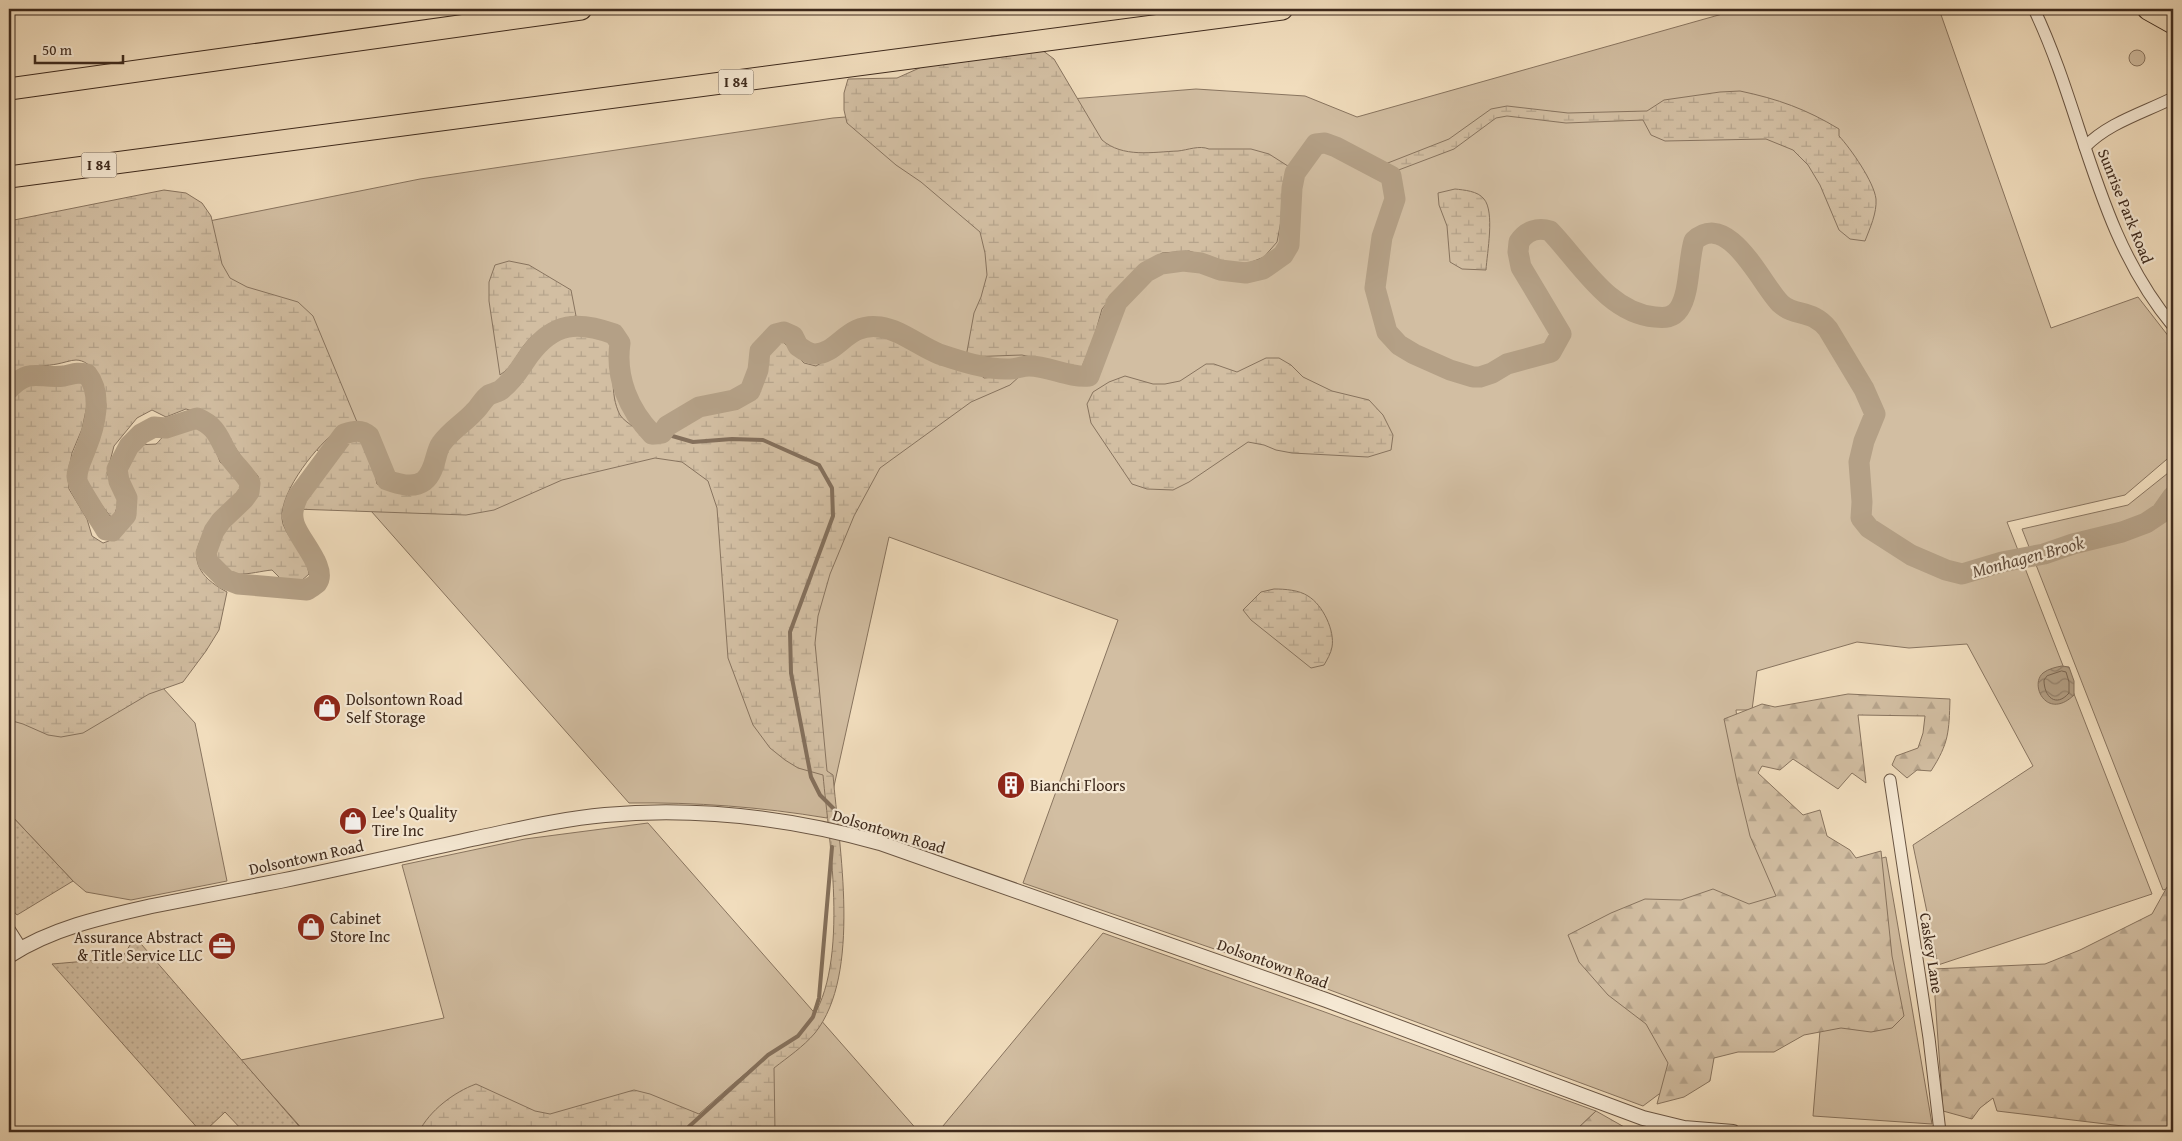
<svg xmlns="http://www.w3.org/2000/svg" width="2182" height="1141" font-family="'Gentium Book Plus',serif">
<defs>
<pattern id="forest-firs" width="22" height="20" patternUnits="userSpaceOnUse" patternTransform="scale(1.25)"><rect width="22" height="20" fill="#d2bea2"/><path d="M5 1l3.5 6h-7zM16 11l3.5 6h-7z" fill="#b5a38b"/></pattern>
<pattern id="wetland-marsh" width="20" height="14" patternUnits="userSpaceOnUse" patternTransform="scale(1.25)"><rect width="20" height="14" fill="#d2bea2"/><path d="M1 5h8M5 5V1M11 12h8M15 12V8" fill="none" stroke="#b5a38b"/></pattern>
<pattern id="park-dots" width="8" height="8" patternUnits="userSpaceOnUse" patternTransform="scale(1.25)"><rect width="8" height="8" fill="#d2bea2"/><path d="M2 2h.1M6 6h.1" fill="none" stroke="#b5a38b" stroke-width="1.8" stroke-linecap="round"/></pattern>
<pattern id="water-waves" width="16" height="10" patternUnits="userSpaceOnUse" patternTransform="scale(1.25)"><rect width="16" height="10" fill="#b4a086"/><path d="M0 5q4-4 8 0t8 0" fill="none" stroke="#94826d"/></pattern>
</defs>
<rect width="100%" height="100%" fill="#f1ddbd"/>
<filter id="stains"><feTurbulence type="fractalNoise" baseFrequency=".004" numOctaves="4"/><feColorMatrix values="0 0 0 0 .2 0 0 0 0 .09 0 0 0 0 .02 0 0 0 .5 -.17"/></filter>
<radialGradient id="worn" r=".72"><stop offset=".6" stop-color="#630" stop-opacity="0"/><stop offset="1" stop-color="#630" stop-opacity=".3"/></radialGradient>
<!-- grass -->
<g fill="#d2bea2" stroke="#88745f">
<path d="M 1740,9 L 1939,9 L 2051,328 L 2138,297 L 2173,342 L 2173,454 L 2125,495 L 2007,522 L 2152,894 L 1938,965 L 1913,845 L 2033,766 L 1967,644 L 1909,648 L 1857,642 L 1757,671 L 1752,710 L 1736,710 L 1742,764 L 1789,882 L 1886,857 L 1932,1124 L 1813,1116 L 1830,908 L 1710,1056 L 1643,1106 L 1284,973 L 1023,883 L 1118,620 L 889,537 L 827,818 C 761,807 696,802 629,803 L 129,237 L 420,179 L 833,118 L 1196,89 L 1305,96 L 1357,117 Z"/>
<circle cx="2137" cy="58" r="8"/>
<polygon points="2173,469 2173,887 2163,890 2022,529 2128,505"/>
<polygon points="9,520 195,723 227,881 131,900 86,892 73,881 9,813"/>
<polygon points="648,823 919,1132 305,1132 241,1060 444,1018 402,865 525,839"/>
<polygon points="1103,933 1322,1011 1596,1111 1574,1132 938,1132"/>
</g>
<!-- forest -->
<g fill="url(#forest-firs)" stroke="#88745f">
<path d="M 1848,694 L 1950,699 C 1949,732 1949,743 1931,771 L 1917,770 L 1907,778 L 1892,765 L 1896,756 L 1918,748 L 1923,733 L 1925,716 L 1858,715 L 1866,783 L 1852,773 L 1838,789 L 1793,759 L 1780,770 L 1762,766 L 1758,773 L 1803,815 L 1820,810 L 1827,836 L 1850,850 L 1856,858 L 1881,851 L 1892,956 L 1904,1016 L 1892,1028 L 1871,1032 L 1841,1028 L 1804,1035 L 1774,1052 L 1738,1052 L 1714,1058 L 1710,1081 L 1684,1097 L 1657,1104 L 1668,1063 L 1646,1024 L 1608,995 L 1579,962 L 1568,935 L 1611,913 L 1645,899 L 1681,900 L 1713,889 L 1749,904 L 1776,896 L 1750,836 L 1737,782 L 1724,719 L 1762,704 L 1775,707 Z"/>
<polygon points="2173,880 2173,1132 1997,1111 1993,1098 1980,1108 1972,1119 1943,1111 1933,969 2045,964 2080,950 2152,914 2167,887"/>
<polygon points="1596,1111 1633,1132 1574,1132"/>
</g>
<!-- wetland -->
<g fill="url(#wetland-marsh)" stroke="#88745f">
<path d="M 1010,34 L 1038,47 L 1054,59 L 1102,140 C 1123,158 1152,152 1178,151 C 1188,150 1199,145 1209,149 L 1251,149 L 1269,154 L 1291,168 L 1277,242 L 1264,257 L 1249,263 L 1232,264 L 1189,251 L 1162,253 L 1129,276 L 1102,309 L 1093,341 L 1081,369 L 1022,355 L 966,357 L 974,313 L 981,297 L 987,275 L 985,253 L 980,232 L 921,182 L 896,165 L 847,123 L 844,110 L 844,93 L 848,79 L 897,78 L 991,36 Z"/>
<path d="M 1740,91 C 1778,99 1806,109 1839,129 L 1839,136 C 1851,149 1874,182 1876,199 C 1877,213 1870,228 1865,241 L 1850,239 L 1839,230 L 1820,185 L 1808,165 L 1793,150 L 1766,139 L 1665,141 L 1651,135 L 1643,120 L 1566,123 L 1507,116 L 1496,118 L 1454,149 L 1388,174 L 1375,168 L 1449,139 L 1491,109 L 1507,106 L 1568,113 L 1647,111 L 1664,100 L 1720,92 Z"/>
<path d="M 1455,189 C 1464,190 1478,191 1484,199 C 1495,212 1487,253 1486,270 L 1462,269 L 1450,262 L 1447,226 L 1439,205 L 1438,193 Z"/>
<path d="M 164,190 L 186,193 L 202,203 L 211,216 L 222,264 L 230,278 L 247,287 L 298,302 L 313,316 L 357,422 C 350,426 340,429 333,434 C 314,449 275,498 283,524 C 290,543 307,554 309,574 L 300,582 L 282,580 L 272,570 C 251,572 224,583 213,559 C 202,535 249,514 257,495 C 259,490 258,481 258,476 L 244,461 L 215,417 L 186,409 L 166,417 L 152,410 L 137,418 L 114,446 L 107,473 L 119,500 L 114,517 L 110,516 L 82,479 C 91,445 116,405 95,372 C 91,366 84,360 76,360 C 71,360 63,363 57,364 C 36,368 25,363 9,381 L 9,221 Z"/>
<path d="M 509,261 L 529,265 L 571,290 L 576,316 C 557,319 537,329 525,344 C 516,356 512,367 500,375 L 489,301 L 489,282 L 495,265 Z"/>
<path d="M 577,329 L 596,331 L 616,342 C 614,365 609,394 620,415 C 624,422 647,436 654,439 C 671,429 687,418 705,411 C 719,406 735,410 749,401 C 765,391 760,379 763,364 C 766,353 773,347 782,341 L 804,363 L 816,366 L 866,335 L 881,333 L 932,361 L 975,370 L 984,378 L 1021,375 L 1010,385 L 971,402 L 880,468 L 854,516 L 830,574 L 818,616 L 815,643 L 827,771 L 833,775 C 839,847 862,974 815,1033 C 803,1047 788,1057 774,1068 L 775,1132 L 419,1132 C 429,1111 454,1092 476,1084 L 535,1111 L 550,1114 L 634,1090 L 650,1094 L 699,1114 C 722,1094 744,1073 769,1055 C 781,1046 795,1040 805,1028 C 852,974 829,842 823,775 L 798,768 L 785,760 L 770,748 L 753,725 L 728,658 L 717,508 L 708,481 L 682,462 L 655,458 L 562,480 L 494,510 L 466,515 L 295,509 L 346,442 L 358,438 L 371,456 L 377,484 L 409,495 L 429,488 L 439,471 L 448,442 L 462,428 L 480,418 L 491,400 C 502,397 510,395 518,387 C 523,382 524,375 527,369 C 536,351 556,332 577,329 Z"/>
<polygon points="1266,358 1279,358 1291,365 1303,377 1332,391 1369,400 1383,415 1393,435 1391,450 1368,457 1292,453 1276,450 1264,445 1248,442 1189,482 1173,490 1147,489 1132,484 1091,423 1087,404 1093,392 1109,382 1125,376 1153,384 1165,384 1180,381 1206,364 1214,364 1237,372"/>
<path d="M 76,377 L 84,382 L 89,396 L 82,429 L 72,453 L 68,474 L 69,489 L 87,519 L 92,536 L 103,543 C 126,536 132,521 136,499 C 125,476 120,468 137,445 L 156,444 C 160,441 164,434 168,432 C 172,430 192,424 197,424 L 210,434 L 220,462 L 242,477 L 242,489 C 211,523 166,560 227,592 L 219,630 L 206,651 L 183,682 L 149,694 L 83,733 L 61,737 L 48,735 L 23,724 L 9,720 L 9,403 L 19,387 L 34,381 L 62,381 Z"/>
<path d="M 1274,589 C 1285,589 1299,590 1308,596 C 1323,605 1335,631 1332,647 C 1331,653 1327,660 1324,665 L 1311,668 L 1251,620 L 1243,610 L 1261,592 Z"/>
</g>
<!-- park -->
<g fill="url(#park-dots)" stroke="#88745f">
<polygon points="9,813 73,881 17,915 9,906"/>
<polygon points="135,937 304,1132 244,1132 225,1112 204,1132 201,1132 52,964 122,958"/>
</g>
<!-- water -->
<path fill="url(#water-waves)" stroke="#84705c" d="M 2062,666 L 2069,667 L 2074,681 L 2074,695 C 2047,721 2029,685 2043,673 C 2048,669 2056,667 2062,666 Z"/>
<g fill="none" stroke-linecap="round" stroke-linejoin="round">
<!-- shore -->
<path stroke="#786451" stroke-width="1" d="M 2062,671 L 2066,672 L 2069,682 L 2069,693 C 2056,708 2044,697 2044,680 L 2047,676 Z"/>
<!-- stream -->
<g stroke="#84705c" stroke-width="4">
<polyline points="662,433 693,442 732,439 763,440 819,465 832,488 833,516 790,632 791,673 811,777 820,795 841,816"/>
<polyline points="683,1132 768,1055 798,1036 813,1017 819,998 832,847"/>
</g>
<!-- river -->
<path stroke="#b4a086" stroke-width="21" d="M 9,389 C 30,367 39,379 64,376 C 74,374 76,372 87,374 C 103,394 95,426 86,448 C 83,457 77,467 77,477 C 76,484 100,520 106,530 L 112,531 L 126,515 L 127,498 L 119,481 L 117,469 L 129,446 L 141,434 L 154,427 L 166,428 L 197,418 C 220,428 218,440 231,459 C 237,467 245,474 250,483 L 249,492 L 244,499 L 221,521 L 214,531 L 206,553 L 208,562 L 225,579 L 238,584 L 307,590 C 310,588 315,585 317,583 C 328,568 298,539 294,523 C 291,513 294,505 298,496 L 344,434 C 354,431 361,429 369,436 L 387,480 C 398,484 413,489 424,481 C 436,471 435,452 441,444 C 450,431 464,423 474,412 C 479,408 483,399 489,395 C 493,393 499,392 502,389 C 515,379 521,366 530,354 C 554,322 578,321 614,334 L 620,343 C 615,378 629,410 652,434 L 662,433 L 667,426 L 699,407 L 734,400 L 750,391 L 758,370 L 760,351 L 776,334 L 784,332 L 793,336 L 798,346 C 802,349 809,354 815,354 C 838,354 847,322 880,327 C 901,330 919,346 939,354 C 960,361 987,370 1010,369 C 1016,369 1022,366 1029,366 C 1049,366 1069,378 1089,376 L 1117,302 L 1146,272 L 1161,264 L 1183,261 L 1201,263 L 1220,270 L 1246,273 L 1263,269 L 1283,255 L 1289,245 L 1292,188 L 1295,173 L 1316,144 L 1325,143 L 1336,147 L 1391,176 L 1395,199 L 1382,237 L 1375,288 L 1387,332 L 1399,345 L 1414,354 L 1450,370 L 1473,377 L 1480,377 L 1492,373 L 1507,364 L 1551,352 L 1561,334 L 1521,267 L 1518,252 L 1519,242 C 1526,231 1538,227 1550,231 C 1580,262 1608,313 1655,317 C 1665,318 1673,318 1679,309 C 1690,293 1688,261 1694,241 C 1729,208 1763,288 1781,304 C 1796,317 1812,309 1828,329 L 1864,389 L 1875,414 L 1864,441 L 1859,462 L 1862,502 L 1861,518 L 1869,528 L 1911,555 L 1946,570 L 1962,574 L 2002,562 L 2044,554 L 2073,544 L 2122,532 L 2146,523 L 2161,513 L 2173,496"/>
<defs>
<g id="minor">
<path d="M 2034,9 C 2084,114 2096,234 2173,326"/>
<path d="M 2085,147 C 2108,123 2143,113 2173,98"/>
<polyline points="1890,780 1929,1038 1940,1132"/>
<polyline points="9,929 21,948"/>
</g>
<path id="tertiary" d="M 9,956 C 52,928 103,917 152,906 C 194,898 237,889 280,881 C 344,868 408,853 472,839 C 516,830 560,819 605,815 C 697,807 791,818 880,843 L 1326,1000 L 1643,1118 L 1684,1128 L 1733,1132"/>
<g id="motorway">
<polyline points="2148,9 2173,23"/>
<polyline points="9,89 581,9"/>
<polyline points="9,177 1282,9"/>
</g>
</defs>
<!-- minor casing -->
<use href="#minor" stroke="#6a5644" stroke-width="13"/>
<!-- tertiary casing -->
<use href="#tertiary" stroke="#6a5644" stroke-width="16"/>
<!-- motorway casing -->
<use href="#motorway" stroke="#3d291c" stroke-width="23"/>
<!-- minor -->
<use href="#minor" stroke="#f6e9d4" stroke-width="11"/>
<!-- tertiary -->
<use href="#tertiary" stroke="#f6e9d4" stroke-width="14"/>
<!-- motorway -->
<use href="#motorway" stroke="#f1ddbd" stroke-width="21"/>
</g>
<!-- icons -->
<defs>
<symbol id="shop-disc" viewBox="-11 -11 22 22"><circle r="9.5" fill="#8f2418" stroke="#f6e9d4"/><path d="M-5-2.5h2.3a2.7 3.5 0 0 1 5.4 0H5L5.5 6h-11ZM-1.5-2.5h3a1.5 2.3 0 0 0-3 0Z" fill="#fff"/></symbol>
<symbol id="building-disc" viewBox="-11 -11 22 22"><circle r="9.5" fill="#8f2418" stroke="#f6e9d4"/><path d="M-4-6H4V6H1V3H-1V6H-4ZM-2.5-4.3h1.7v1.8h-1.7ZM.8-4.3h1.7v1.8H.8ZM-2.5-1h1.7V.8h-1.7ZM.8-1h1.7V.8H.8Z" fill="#fff"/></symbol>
<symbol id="office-disc" viewBox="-11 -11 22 22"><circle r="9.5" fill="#8f2418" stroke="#f6e9d4"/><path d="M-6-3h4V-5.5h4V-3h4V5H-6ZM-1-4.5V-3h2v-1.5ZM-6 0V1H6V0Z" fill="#fff"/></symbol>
</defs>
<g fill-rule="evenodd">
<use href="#shop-disc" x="311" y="692" width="32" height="32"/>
<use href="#building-disc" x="995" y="769" width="32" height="32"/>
<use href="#shop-disc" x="337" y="805" width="32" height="32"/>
<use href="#shop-disc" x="295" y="911" width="32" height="32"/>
<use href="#office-disc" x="206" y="930" width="32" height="32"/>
</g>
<g text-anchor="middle" stroke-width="4.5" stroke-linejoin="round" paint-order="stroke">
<!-- shield labels -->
<g fill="#f6e9d4" stroke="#746353" stroke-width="1">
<rect x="718.5" y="69.5" width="35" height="25" rx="4"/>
<rect x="81.5" y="152.5" width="35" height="25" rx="4"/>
</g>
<g font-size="15" font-weight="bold" fill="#3d291c">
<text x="736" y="87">I 84</text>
<text x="99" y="170">I 84</text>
</g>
<!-- street labels -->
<g font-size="16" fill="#3d291c" stroke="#f6e9d4">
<text transform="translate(2126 206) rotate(68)" y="6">Sunrise Park Road</text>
<text transform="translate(889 831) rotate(17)" y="6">Dolsontown Road</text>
<text transform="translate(306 857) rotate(-12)" y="6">Dolsontown Road</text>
<text transform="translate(1932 953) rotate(81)" y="6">Caskey Lane</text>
<text transform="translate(1273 963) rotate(20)" y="6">Dolsontown Road</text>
</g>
<!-- poi labels -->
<g font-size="16" fill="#3d291c" stroke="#f6e9d4" text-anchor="start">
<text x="346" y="705">Dolsontown Road<tspan x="346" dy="18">Self Storage</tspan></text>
<text x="1030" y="791">Bianchi Floors</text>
<text x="372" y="818">Lee's Quality<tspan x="372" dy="18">Tire Inc</tspan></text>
<text x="330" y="924">Cabinet<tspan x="330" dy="18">Store Inc</tspan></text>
<text x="203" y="943" text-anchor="end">Assurance Abstract<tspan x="203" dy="18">&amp; Title Service LLC</tspan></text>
</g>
<!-- water labels -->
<g font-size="18" font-style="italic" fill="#614d3c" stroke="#f6e9d4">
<text transform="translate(2028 557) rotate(-15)" y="6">Monhagen Brook</text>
</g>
</g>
<!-- margin -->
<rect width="2182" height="1141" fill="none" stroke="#f1ddbd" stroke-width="30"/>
<rect x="10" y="10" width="2162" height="1121" fill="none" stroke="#3d291c" stroke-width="2.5"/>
<rect x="15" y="15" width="2152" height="1111" fill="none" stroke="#3d291c"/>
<!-- scale -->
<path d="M35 55v8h88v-8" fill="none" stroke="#3d291c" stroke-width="2.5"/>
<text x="42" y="55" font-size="15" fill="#3d291c" stroke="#f6e9d4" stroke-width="4" paint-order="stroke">50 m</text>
<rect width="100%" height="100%" filter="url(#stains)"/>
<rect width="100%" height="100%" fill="url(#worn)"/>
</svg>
